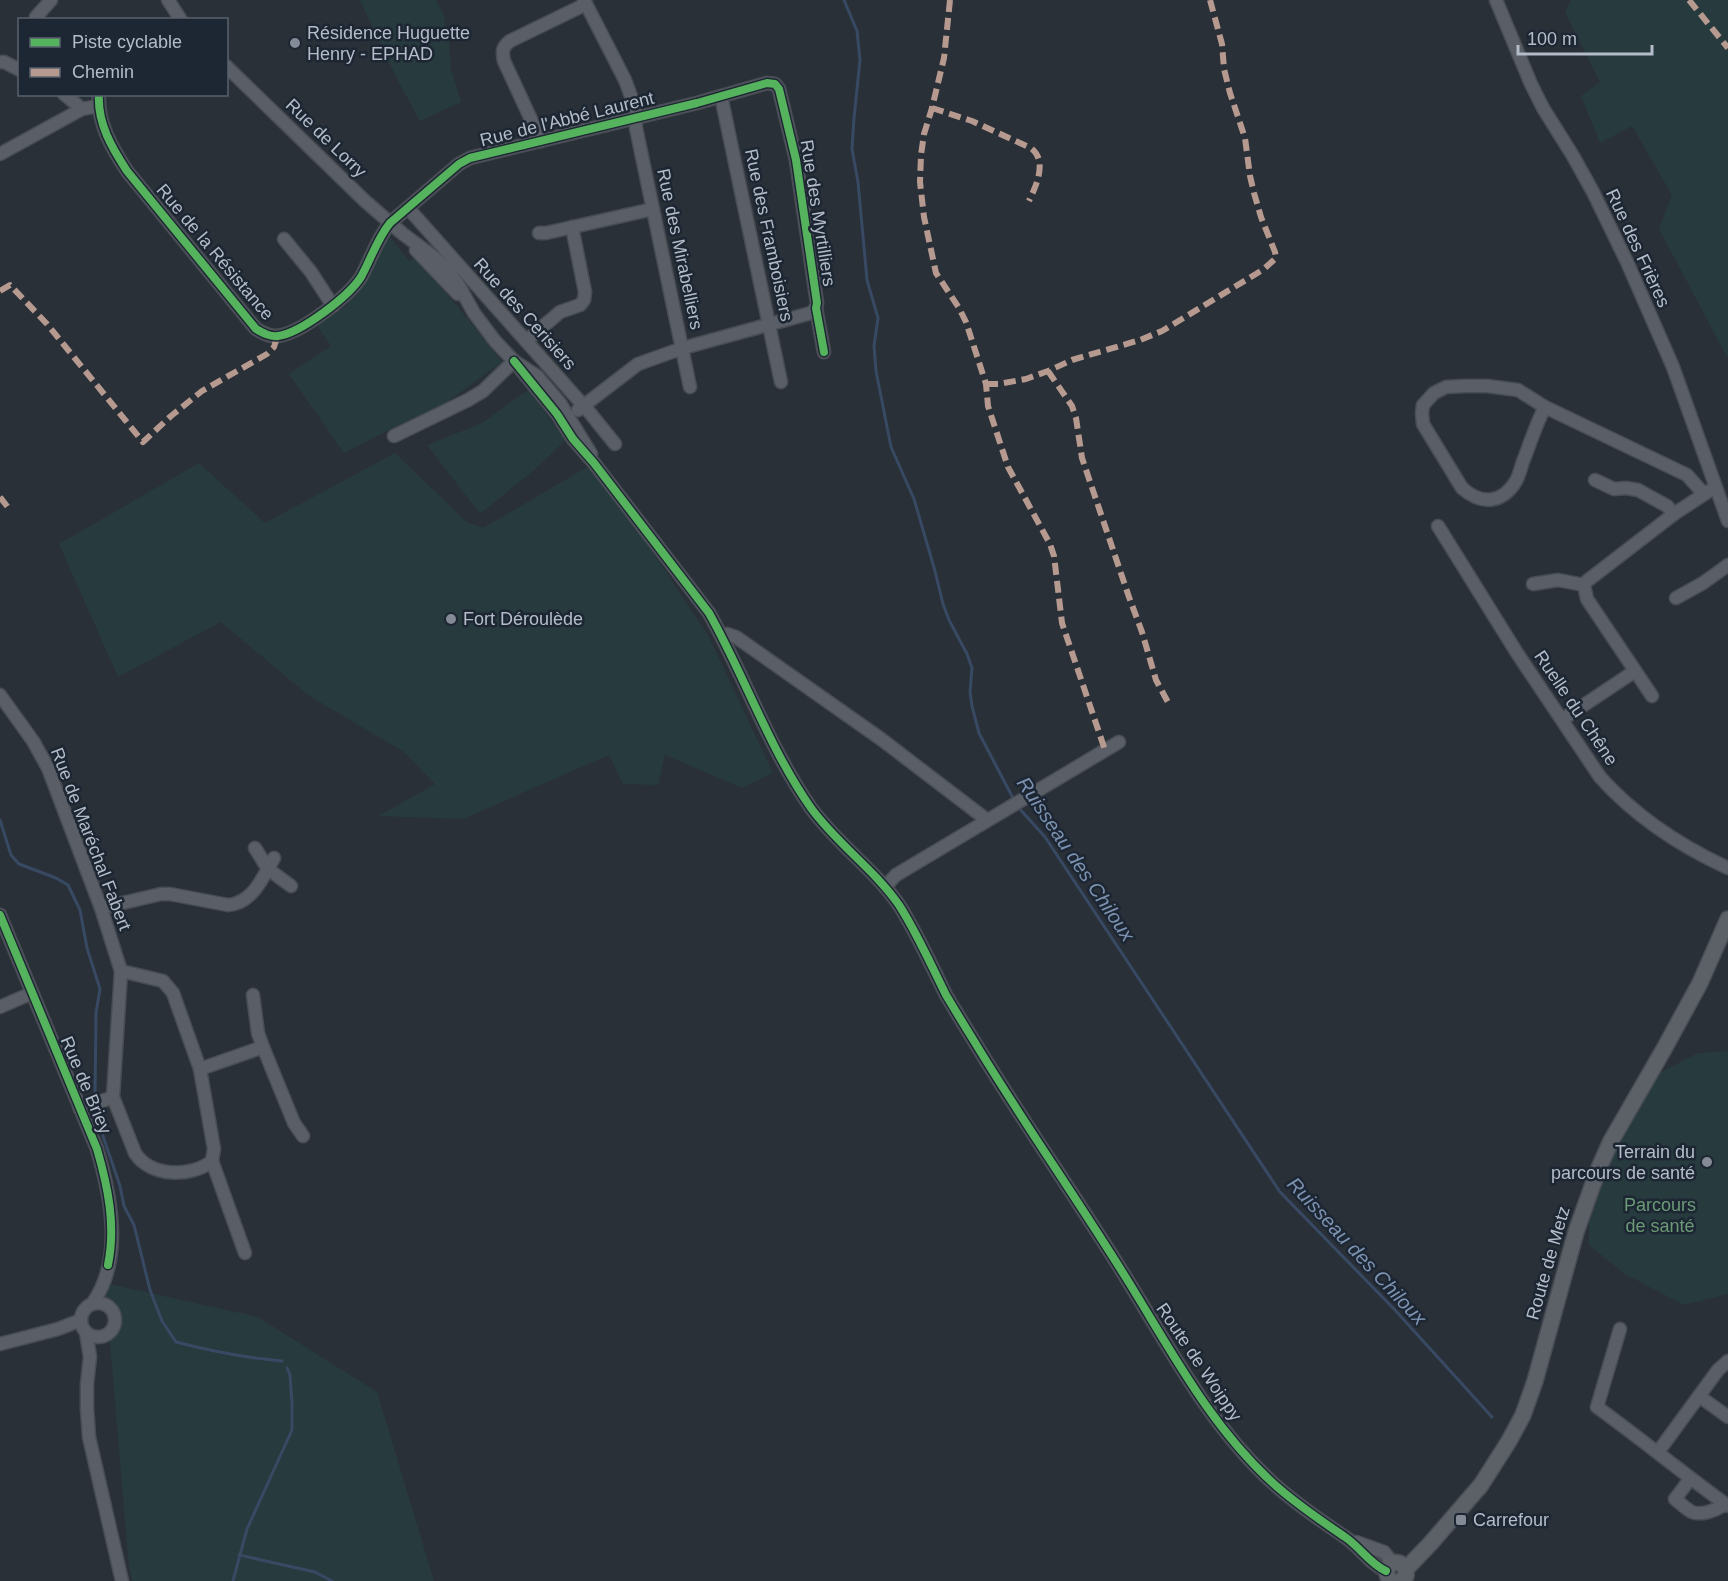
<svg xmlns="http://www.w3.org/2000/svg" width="1728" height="1581" font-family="Helvetica,sans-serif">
<rect width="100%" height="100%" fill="#2a3038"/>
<!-- green -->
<g fill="#273a3e">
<polygon points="360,0 436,0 444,16 449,42 451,69 461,102 420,121 396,77"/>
<polygon points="1571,0 1728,0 1728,356 1727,357 1659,229 1672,195 1632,126 1600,143 1581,96 1600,82 1565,12"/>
<path d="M 389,236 L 410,262 L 414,258 C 446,291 474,326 502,362 L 429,415 L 396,432 L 393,428 L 344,453 L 289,374 L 331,346 L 317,325 L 349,304 L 348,301 L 367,277 L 386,239 Z"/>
<polygon points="528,390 566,440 533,471 480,514 427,445 482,423"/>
<polygon points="395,453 468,523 483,528 594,463 709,637 773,773 742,788 665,755 658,785 623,784 609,755 463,819 379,816 435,784 404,752 308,695 221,622 118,677 59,544 199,463 265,523"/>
<polygon points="1728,1051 1728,1294 1684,1305 1625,1274 1589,1245 1589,1210 1615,1149 1653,1076 1698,1053"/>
<polygon points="105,1283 258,1317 377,1392 434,1581 132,1581 129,1567"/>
</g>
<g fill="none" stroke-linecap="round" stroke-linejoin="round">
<!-- stream -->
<g stroke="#384963" stroke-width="3">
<polyline points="844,0 857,31 860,60 854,118 852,149 858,182 867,280 878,318 874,346 876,371 891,447 914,499 935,571 943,604 949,620 967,654 972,668 970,692 972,706 979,733 1015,802"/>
<polyline points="1018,807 1045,837 1280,1192 1394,1309 1492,1417"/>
<polyline points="0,820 11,855 19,864 56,878 68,885 80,910 87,948 100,989 96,1013 95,1099"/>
<path d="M 96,1105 L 103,1136 L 120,1186 L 124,1206 L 134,1225 L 150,1290 L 162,1321 L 176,1342 C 211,1351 246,1358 282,1361"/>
<polyline points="239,1555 315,1572 332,1581"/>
<polyline points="233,1581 247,1529 292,1430 292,1404 290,1375 287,1368"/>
</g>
<defs>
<g id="minor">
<polyline points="168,0 181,20"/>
<polyline points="584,0 625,80 635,107 636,128 690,387"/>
<polyline points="1496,0 1531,84 1543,108 1573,156 1593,192 1627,262 1673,367 1728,521"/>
<polyline points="37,20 36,17 51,0"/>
<polyline points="0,62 4,62 20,70"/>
<polyline points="226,66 365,201 403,234 434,257 447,269 458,284 474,313 495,341 514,361 537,376 560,403 591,454"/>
<polyline points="64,94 82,109"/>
<path d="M 99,94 C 97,123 112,148 127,171 L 256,329 C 263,333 270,337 278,336 C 301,333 349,296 361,277 C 371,259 377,239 390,223 L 459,164 L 470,158 L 697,103 L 767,83 L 775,84 L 779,89 L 796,160 L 817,303 L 816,308 L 824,352"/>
<polyline points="721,96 781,382"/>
<path d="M 541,141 L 504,61 C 502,52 502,47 510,41 L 586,4"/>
<polyline points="0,154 82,109 98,106"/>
<polyline points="408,208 590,413 615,444"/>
<polyline points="539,233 546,233 653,209"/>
<polyline points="284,239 311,272 333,306"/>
<polyline points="416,250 458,294"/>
<polyline points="526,341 560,312 580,305 584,300 585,292 572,227"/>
<path d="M 514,361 L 557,414 L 573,439 L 594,463 L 709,613 C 745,677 769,748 811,808 C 837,844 874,869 899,905 C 917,933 931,965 946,995 C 955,1010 964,1025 974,1041 C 1023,1122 1078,1200 1128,1281 C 1172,1352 1211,1427 1274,1484 C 1296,1504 1320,1520 1345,1537 C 1360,1547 1370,1564 1386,1571"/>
<path d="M 1545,407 C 1536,424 1531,441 1524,459 C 1521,466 1520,474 1516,481 C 1502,504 1481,505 1462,488 L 1423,424 L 1422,413 L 1423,405 L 1434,393 L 1446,387 L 1464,386 L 1487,386 L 1518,390 L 1545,407 L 1687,475 L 1703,493"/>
<polyline points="578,410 638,364 683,348 811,313 816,308"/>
<polyline points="394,436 468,400 483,391 514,361"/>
<polyline points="1595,480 1614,489 1626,488 1638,490 1667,506 1674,514"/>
<path d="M 1438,526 L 1517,653 L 1600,777 C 1635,816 1680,846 1728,868"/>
<polyline points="1533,584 1558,580 1584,585"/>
<polyline points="1676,598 1703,583 1728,565"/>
<polyline points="722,636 727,634 736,637 881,739 987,820"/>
<polyline points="0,695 33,741 48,768 101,908 121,971"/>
<polyline points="1652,696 1587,599 1584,585 1587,581 1674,514 1709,491"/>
<polyline points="1566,717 1635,671"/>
<polyline points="255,848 268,869 291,886"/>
<polyline points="885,887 896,875 1119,742"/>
<path d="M 101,908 L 161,894 L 170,894 L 228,905 C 253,903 263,877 274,858"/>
<path d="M 0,915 L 97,1149 C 111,1196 124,1260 92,1304"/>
<path d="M 121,971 L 163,981 L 173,993 L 200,1069 L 214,1149 L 212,1161 C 191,1178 150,1177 135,1153 L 113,1097 Z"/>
<polyline points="253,995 258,1033 263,1047"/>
<polyline points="0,1007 32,993"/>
<polyline points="200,1069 263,1047 294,1123 303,1136"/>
<polyline points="80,1109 113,1097"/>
<polyline points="212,1161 245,1253"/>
<circle cx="98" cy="1320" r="17"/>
<path d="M 1620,1329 L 1597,1407 C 1641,1439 1684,1474 1728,1506"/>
<polyline points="86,1332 90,1357 87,1384 87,1408 89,1437 122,1581"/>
<polyline points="0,1344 58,1329 81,1320"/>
<polyline points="1699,1396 1728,1417"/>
<polyline points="1658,1452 1718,1370 1728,1361"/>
<path d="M 1690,1479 L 1675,1499 C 1680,1503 1686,1509 1692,1512 C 1701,1516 1717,1510 1725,1504"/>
<polyline points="1356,1542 1384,1552 1393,1563"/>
</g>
<g id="major">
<polyline points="1406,1569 1430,1544 1481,1485 1509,1441 1523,1415 1535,1381 1576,1232 1598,1170 1611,1141 1664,1049 1700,983 1728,919"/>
<path d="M 1391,1581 L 1388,1577 L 1386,1571 L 1390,1564 C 1399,1560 1407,1565 1406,1576 L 1401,1581"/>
</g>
</defs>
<!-- minor casing -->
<use href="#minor" stroke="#484c53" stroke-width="15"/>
<!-- major casing -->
<use href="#major" stroke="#484c55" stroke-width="18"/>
<!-- minor -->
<use href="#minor" stroke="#5a5e66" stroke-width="12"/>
<!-- major -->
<use href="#major" stroke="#5c6168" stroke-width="15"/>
<!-- quiet -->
<g stroke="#b69a8f" stroke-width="6" stroke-dasharray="12 6" stroke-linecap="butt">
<polyline points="950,0 944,58 932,108 924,134 921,155 920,182 924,217 936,273 959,308 966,322 986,384 988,406 1008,467 1050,544 1054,556 1062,623 1105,750"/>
<polyline points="1689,0 1728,48"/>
<path d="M 932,108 L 972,121 L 1031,148 C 1048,161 1036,186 1029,201"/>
<polyline points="0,291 10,285 47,324 143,442 171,416 202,391 267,354 274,347 277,337"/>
<polyline points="1048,371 1072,406 1076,418 1082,458 1129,597 1142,632 1156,680 1170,706"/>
<polyline points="986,384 998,384 1026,379 1048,371 1072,360 1140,340 1162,331 1264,269 1276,258 1275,252 1261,217 1254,193 1250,176 1245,138 1230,93 1224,69 1222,44 1210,0"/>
<polyline points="0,497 10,510"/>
</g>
<defs>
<g id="cycleway">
<path d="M 99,94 C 97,123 112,148 127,171 L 256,329 C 263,333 270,337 278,336 C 301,333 349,296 361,277 C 371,259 377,239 390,223 L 459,164 L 470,158 L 697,103 L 767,83 L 775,84 L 779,89 L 796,160 L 817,303 L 816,308 L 824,352"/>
<path d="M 514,361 L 557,414 L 573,439 L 594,463 L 709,613 C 745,677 769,748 811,808 C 837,844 874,869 899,905 C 917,933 931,965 946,995 C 955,1010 964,1025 974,1041 C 1023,1122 1078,1200 1128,1281 C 1172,1352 1211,1427 1274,1484 C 1296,1504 1320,1520 1345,1537 C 1360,1547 1370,1564 1386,1571"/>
<path d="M 0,915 L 97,1149 C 108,1187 116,1225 108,1265"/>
</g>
</defs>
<!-- cycleway casing -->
<use href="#cycleway" stroke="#1d2633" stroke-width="11"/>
<!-- cycleway -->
<use href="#cycleway" stroke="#56b35d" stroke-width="8"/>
</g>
<!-- markers -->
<g fill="#848b96" stroke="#1d2633" stroke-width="2">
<circle cx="295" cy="43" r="6"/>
<circle cx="451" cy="619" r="6"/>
<circle cx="1707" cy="1162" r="6"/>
<rect x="1455" y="1514" width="12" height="12" rx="3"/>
</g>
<g text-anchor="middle" stroke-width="5" stroke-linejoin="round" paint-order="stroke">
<!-- poi labels -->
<g font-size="18" fill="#b4bcc9" stroke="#1d2633" text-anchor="start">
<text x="307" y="39">Résidence Huguette<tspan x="307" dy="21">Henry - EPHAD</tspan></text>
<text x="463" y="625">Fort Déroulède</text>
<text x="1695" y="1158" text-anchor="end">Terrain du<tspan x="1695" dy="21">parcours de santé</tspan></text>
<text x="1473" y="1526">Carrefour</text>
</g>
<!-- street labels -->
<g font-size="18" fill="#b4bcc9" stroke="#1d2633">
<text transform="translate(567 119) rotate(-14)" y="6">Rue de l'Abbé Laurent</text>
<text transform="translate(326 138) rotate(44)" y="6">Rue de Lorry</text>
<text transform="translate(818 213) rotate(81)" y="6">Rue des Myrtilliers</text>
<text transform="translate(769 235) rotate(78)" y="6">Rue des Framboisiers</text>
<text transform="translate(1638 248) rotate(65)" y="6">Rue des Frières</text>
<text transform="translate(680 249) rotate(78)" y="6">Rue des Mirabelliers</text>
<text transform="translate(215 252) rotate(50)" y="6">Rue de la Résistance</text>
<text transform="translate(525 314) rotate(48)" y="6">Rue des Cerisiers</text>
<text transform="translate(1576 708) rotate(56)" y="6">Ruelle du Chêne</text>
<text transform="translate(91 839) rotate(69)" y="6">Rue de Maréchal Fabert</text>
<text transform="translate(86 1085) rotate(67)" y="6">Rue de Briey</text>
<text transform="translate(1548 1263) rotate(-74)" y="6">Route de Metz</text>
<text transform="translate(1199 1362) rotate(56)" y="6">Route de Woippy</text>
</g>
<!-- park labels -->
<g font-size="18" fill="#6b9a76" stroke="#1d2633">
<text x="1660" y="1211">Parcours<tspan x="1660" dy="21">de santé</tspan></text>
</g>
<!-- water labels -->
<g font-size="20" font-style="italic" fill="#7c92b1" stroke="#1d2633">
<text transform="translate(1076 859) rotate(56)" y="7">Ruisseau des Chiloux</text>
<text transform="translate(1357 1251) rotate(47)" y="7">Ruisseau des Chiloux</text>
</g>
</g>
<!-- legend -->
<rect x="18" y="18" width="210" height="78" fill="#1d2633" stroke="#59626f" stroke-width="1.5"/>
<rect x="30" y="38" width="30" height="9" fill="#56b35d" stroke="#59626f" stroke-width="1.5"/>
<text x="72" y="48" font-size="18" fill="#b4bcc9">Piste cyclable</text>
<rect x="30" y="68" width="30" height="9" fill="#b69a8f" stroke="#59626f" stroke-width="1.5"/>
<text x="72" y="78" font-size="18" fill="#b4bcc9">Chemin</text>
<!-- scale -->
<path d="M1518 45v9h134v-9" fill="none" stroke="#b4bcc9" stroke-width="3"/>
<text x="1527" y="45" font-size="18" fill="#b4bcc9" stroke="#1d2633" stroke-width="4.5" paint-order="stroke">100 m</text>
</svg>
